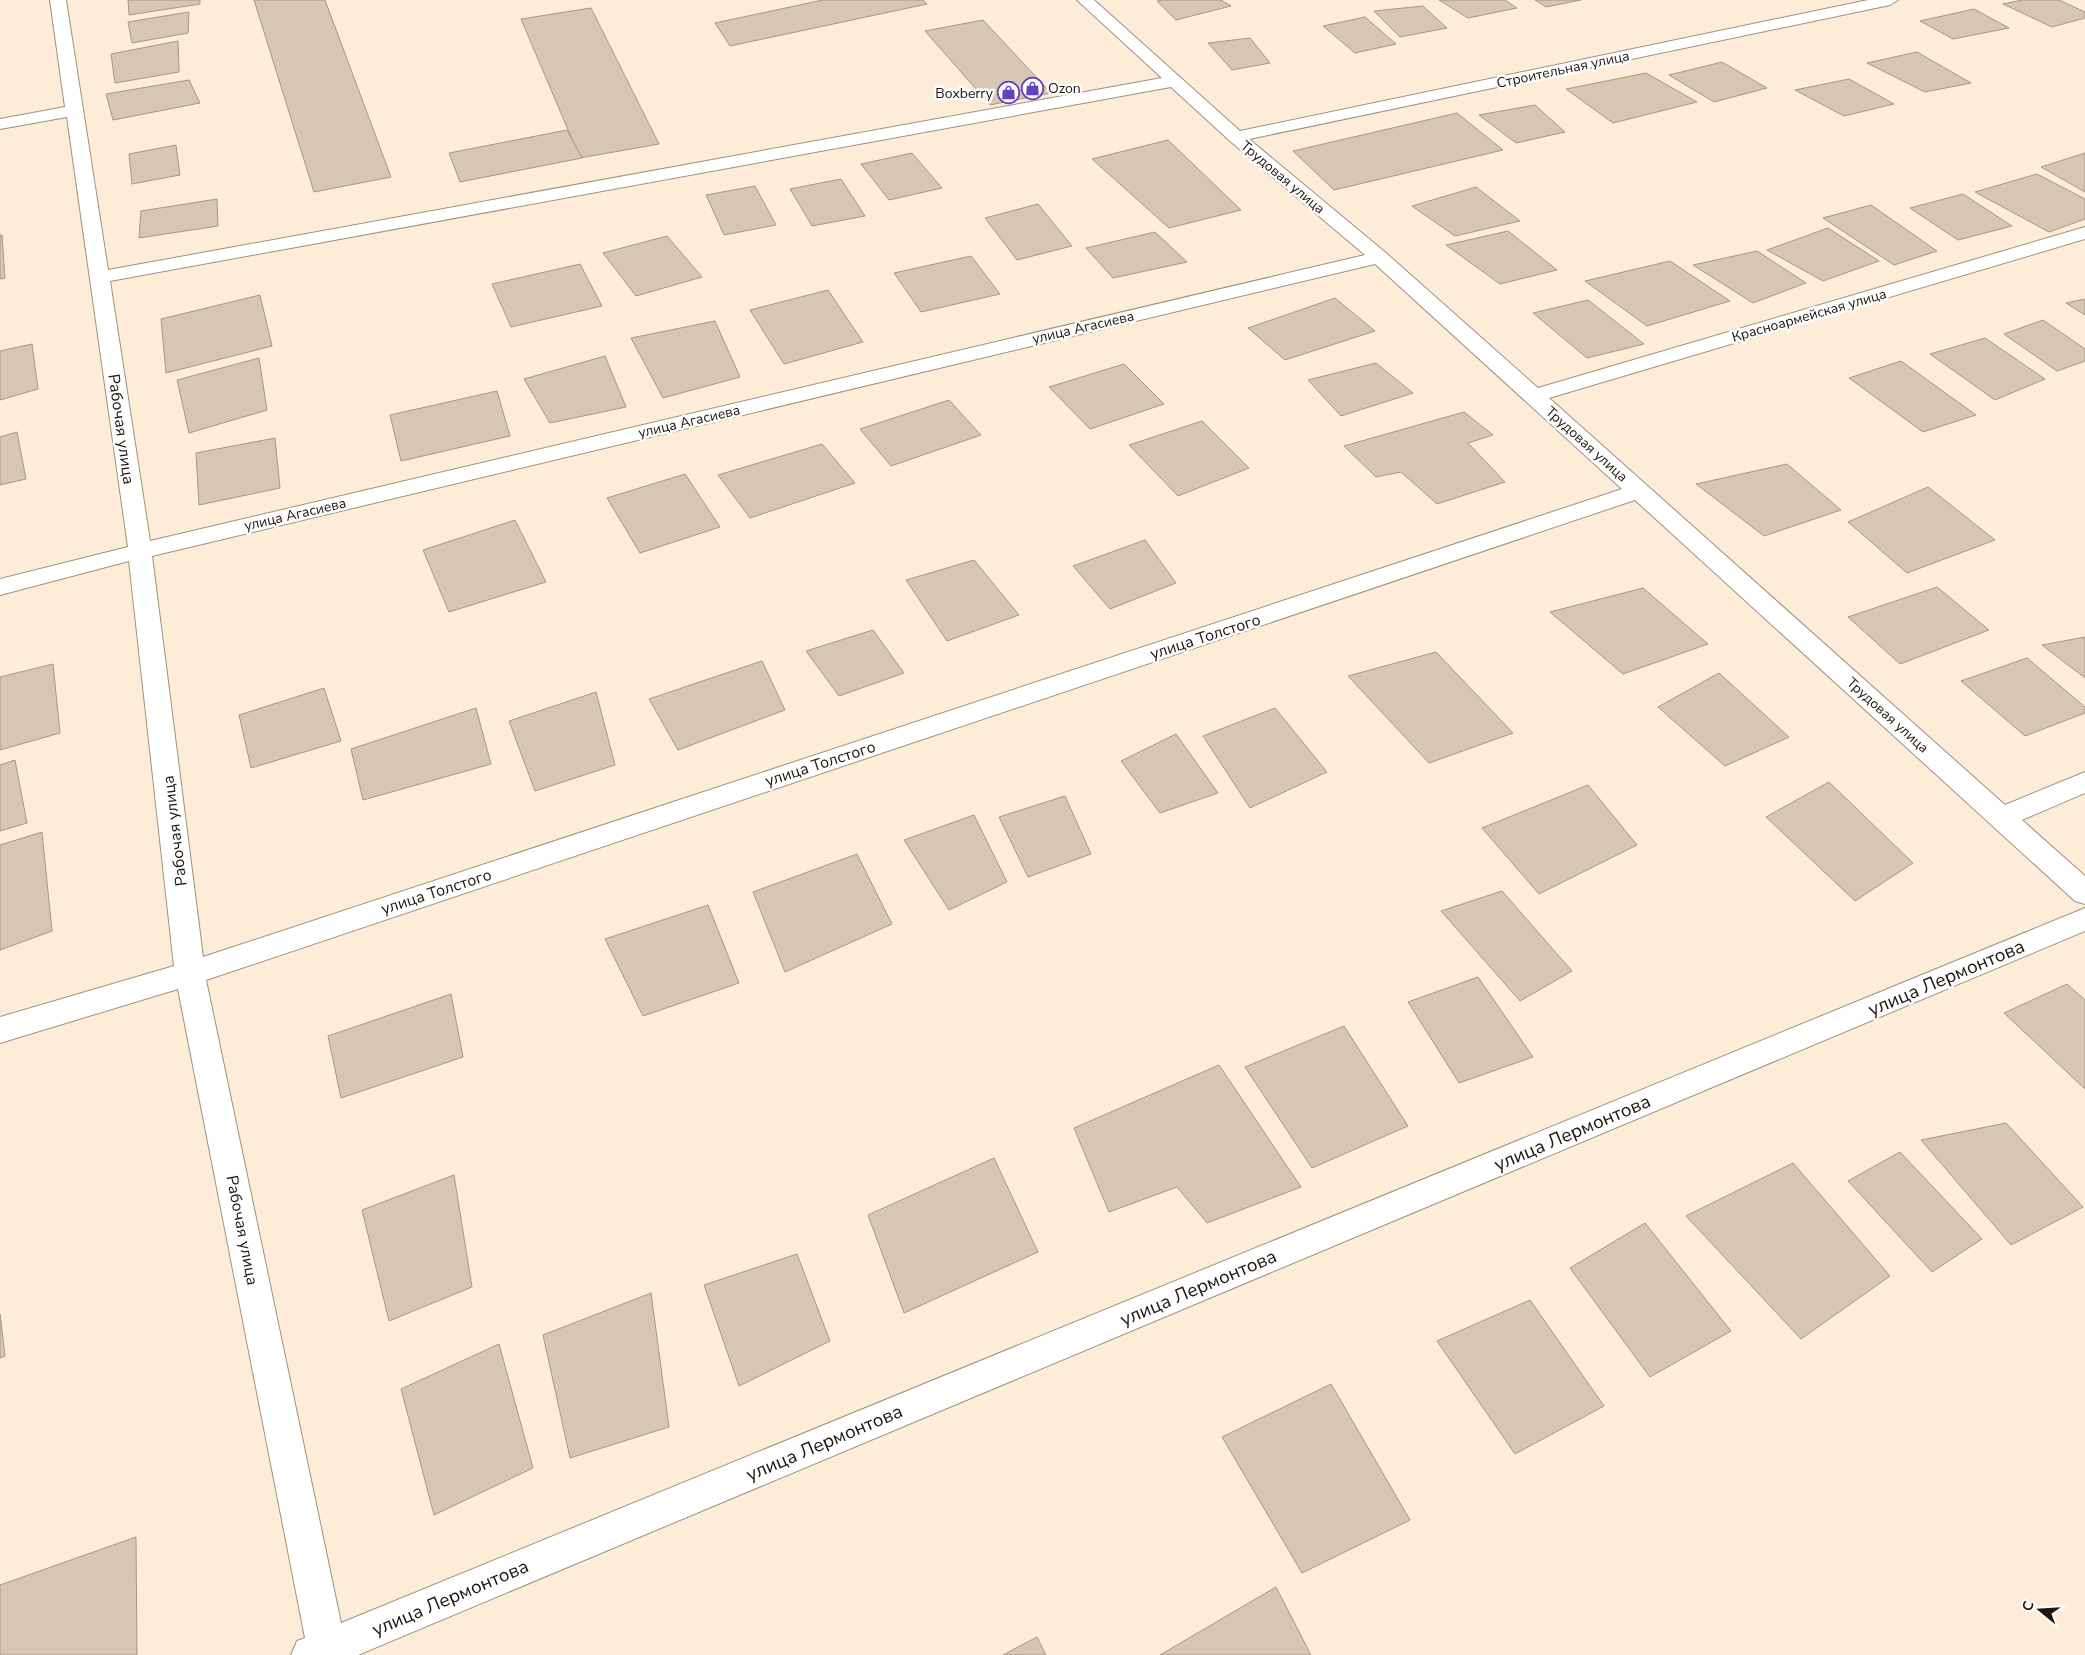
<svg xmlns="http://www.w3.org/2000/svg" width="2085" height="1655" font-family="'Nunito Sans',sans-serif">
<rect width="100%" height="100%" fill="#fdedd8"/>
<!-- building -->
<g fill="#d6c6b2" stroke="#a79784">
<polygon points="128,0 200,0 200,4 129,15"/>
<polygon points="254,0 325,0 391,177 314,192"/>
<polygon points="823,0 923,0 927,4 730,46 715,23"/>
<polygon points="1163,0 1221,0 1231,6 1176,20 1157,1"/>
<polygon points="1439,0 1505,0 1517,8 1468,18"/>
<polygon points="1535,0 1581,0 1546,7"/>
<polygon points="2022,0 2059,0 2085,12 2085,18 2052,27 2003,4"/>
<polygon points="1423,6 1447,28 1400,37 1374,11"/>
<polygon points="591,8 659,144 580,158 521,19"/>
<polygon points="1974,9 2009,28 1953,39 1920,21"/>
<polygon points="189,12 188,33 132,43 128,22"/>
<polygon points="1365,17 1396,44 1355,53 1323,26"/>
<polygon points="983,20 1051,93 990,105 925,31"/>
<polygon points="1250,38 1270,63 1232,70 1208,43"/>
<polygon points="178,41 179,72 115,83 111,54"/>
<polygon points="1917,52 1971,83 1925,92 1867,63"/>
<polygon points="1722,62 1767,88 1714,102 1669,75"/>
<polygon points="1646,73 1697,102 1613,123 1566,89"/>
<polygon points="1849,79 1894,104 1844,116 1795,90"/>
<polygon points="189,80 200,103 113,120 106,94"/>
<polygon points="1535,105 1565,132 1516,143 1479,115"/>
<polygon points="1457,113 1503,150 1334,190 1293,151"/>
<polygon points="567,130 582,158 460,182 449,153"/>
<polygon points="1168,140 1241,210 1169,228 1092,159"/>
<polygon points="176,145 180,175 132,184 129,154"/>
<polygon points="912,153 942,188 889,200 861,164"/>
<polygon points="2085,153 2085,192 2041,167"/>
<polygon points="2037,174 2085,199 2085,219 2049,232 1975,192"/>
<polygon points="841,179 865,216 812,226 790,189"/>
<polygon points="755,186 776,225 724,235 706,195"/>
<polygon points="1476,187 1520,221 1455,236 1412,206"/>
<polygon points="1963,194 2012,226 1958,240 1910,208"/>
<polygon points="217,199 218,226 139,238 141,211"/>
<polygon points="1038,204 1072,246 1017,260 985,218"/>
<polygon points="1871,205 1937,251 1894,265 1823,218"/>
<polygon points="1828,228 1879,261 1823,281 1767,250"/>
<polygon points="1508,231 1557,270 1500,284 1446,245"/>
<polygon points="1155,232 1187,262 1113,278 1086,248"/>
<polygon points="0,235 2,235 5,278 0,279"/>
<polygon points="667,236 702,277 636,296 603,253"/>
<polygon points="1757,251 1806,283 1753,303 1693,265"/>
<polygon points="971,256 1000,294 921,312 894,273"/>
<polygon points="1670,261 1730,301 1647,326 1585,281"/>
<polygon points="580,264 602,306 511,327 492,284"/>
<polygon points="828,290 863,342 784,364 750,310"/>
<polygon points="260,295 272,346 166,373 161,319"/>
<polygon points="1335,298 1375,331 1285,360 1248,328"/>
<polygon points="2085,299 2085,315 2066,303"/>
<polygon points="1588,300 1644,344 1587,358 1533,313"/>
<polygon points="2043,320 2085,349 2085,361 2057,371 2004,334"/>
<polygon points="715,321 740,377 663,398 631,338"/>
<polygon points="1985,338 2045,379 1995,400 1930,354"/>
<polygon points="32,344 38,389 0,400 0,351"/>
<polygon points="605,356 626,407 550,423 524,379"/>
<polygon points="259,358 267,410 189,433 177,380"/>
<polygon points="1901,361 1976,415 1923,432 1849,378"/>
<polygon points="1376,363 1413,393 1341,416 1308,380"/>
<polygon points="1124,364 1164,404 1090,429 1049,387"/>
<polygon points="497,391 510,436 401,461 390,415"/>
<polygon points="949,400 981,435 891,466 860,429"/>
<polygon points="1464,412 1493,435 1468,443 1505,482 1437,504 1401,472 1376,477 1344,446"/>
<polygon points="1202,421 1249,468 1178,496 1129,445"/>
<polygon points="17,432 26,479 0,485 0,437"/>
<polygon points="275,438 280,488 199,505 196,453"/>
<polygon points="822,444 855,483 750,518 718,475"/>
<polygon points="1787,464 1841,510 1764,536 1696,484"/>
<polygon points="685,474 720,527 640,553 607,498"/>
<polygon points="1928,487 1995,540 1907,573 1848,522"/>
<polygon points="515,520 546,582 449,612 423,550"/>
<polygon points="1145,540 1176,583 1110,609 1073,566"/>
<polygon points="974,560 1019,615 947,641 906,580"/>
<polygon points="1937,587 1989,630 1900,664 1848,617"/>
<polygon points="1643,588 1708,644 1623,674 1550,612"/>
<polygon points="873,630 904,673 839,696 806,651"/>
<polygon points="2085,637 2085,678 2042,645"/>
<polygon points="1436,652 1513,733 1429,763 1348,676"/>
<polygon points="2027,658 2085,707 2085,713 2025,736 1961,681"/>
<polygon points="762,661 785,710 678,750 649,699"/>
<polygon points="53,664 60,733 0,750 0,677"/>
<polygon points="1719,673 1789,737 1725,766 1658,707"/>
<polygon points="324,688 341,741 251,768 239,715"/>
<polygon points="596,692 615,765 535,791 509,721"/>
<polygon points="476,708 491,764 363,800 351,749"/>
<polygon points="1275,708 1327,772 1250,808 1203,736"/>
<polygon points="1176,734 1218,793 1160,813 1121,761"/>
<polygon points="15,760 27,823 0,831 0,765"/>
<polygon points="1829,782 1913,863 1855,901 1766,817"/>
<polygon points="1588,785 1637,845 1539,894 1482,828"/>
<polygon points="1065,796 1091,854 1028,877 999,817"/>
<polygon points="974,815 1007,882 949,910 904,840"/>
<polygon points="42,832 52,931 0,950 0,845"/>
<polygon points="857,854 892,924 785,972 753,892"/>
<polygon points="1502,891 1572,971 1520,1001 1441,911"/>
<polygon points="708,905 739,983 643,1016 605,939"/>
<polygon points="1478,977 1533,1057 1459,1083 1408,1002"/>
<polygon points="2067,984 2085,1000 2085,1089 2004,1013"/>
<polygon points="451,994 463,1057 341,1098 328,1036"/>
<polygon points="1344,1026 1408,1126 1312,1168 1245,1067"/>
<polygon points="1219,1065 1301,1187 1207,1223 1177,1187 1109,1212 1074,1128"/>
<polygon points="2006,1123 2083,1207 2011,1245 1921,1140"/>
<polygon points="1900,1152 1982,1239 1932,1272 1848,1181"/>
<polygon points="994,1158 1038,1252 904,1313 868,1215"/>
<polygon points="1793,1163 1890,1276 1801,1339 1686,1216"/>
<polygon points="454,1175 472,1287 389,1321 362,1210"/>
<polygon points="1645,1223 1731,1331 1650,1377 1570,1268"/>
<polygon points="797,1254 830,1341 739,1386 704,1285"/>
<polygon points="651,1293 669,1427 570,1458 543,1335"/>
<polygon points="1530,1300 1604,1406 1515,1454 1437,1341"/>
<polygon points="0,1314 5,1356 0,1358"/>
<polygon points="499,1344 533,1468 434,1515 401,1389"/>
<polygon points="1331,1384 1410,1520 1302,1573 1222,1437"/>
<polygon points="136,1537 137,1655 0,1655 0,1585"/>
<polygon points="1276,1587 1311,1655 1160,1655"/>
<polygon points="1037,1637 1046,1655 1003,1655"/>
</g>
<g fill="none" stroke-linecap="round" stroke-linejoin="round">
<defs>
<path id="street" d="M 50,0 L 66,0 L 108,270 L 1162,78 L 1077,0 L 1094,0 L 1240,131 L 1868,0 L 1898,0 L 1890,5 L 1249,139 L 1386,253 L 1538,388 L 2085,227 L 2085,239 L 1549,398 L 2005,805 L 2085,772 L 2085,793 L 2022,820 L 2085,876 L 2085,904 L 2075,901 L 1635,500 L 206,980 L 341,1623 L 2085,908 L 2085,931 L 358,1655 L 291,1655 L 297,1641 L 305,1638 L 178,989 L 0,1043 L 0,1017 L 174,966 L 129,561 L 0,595 L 0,579 L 128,547 L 67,117 L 0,129 L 0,119 L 65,107 ZM 1171,87 L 1230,141 L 1365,255 L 150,541 L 110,281 ZM 1375,264 L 1622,489 L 203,957 L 152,556 Z"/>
</defs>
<!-- street casing -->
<use href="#street" stroke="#a0917e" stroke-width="2"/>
<!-- street -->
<use href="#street" fill="#fff" fill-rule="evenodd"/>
</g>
<!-- icons -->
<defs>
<symbol id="shop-ring" viewBox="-11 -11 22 22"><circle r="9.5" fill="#fdfdfd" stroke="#6343bb" stroke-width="1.5"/><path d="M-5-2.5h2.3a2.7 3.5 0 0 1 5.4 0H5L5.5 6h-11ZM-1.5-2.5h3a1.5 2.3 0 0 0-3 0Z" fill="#6343bb"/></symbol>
</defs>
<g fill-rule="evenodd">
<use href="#shop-ring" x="1020" y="76" width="25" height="25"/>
<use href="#shop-ring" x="996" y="80" width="25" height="25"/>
</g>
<g text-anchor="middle" stroke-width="5" stroke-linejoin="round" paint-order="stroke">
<!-- far-street labels -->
<g font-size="14" fill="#1d1710" stroke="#fdfdfd">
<text transform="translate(1563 69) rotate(-12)" y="5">Строительная улица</text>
<text transform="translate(1283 177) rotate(40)" y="5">Трудовая улица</text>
<text transform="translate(1809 315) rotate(-16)" y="5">Красноармейская улица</text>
<text transform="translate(1083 327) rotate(-13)" y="5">улица Агасиева</text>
<text transform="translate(689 421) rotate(-13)" y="5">улица Агасиева</text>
<text transform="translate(1587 444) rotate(42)" y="5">Трудовая улица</text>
<text transform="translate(295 514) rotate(-13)" y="5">улица Агасиева</text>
<text transform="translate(1888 715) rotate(42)" y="5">Трудовая улица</text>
</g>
<!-- far-poi labels -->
<g font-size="14" fill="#1d1710" stroke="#fdfdfd" text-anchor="start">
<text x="1048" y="93">Ozon</text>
<text x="993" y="98" text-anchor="end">Boxberry</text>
</g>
<!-- street labels -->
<g font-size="16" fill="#1d1710" stroke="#fdfdfd">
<text transform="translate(122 429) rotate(82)" y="6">Рабочая улица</text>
<text transform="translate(1205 636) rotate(-18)" y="6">улица Толстого</text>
<text transform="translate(820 763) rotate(-18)" y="6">улица Толстого</text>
<text transform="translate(174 831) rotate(-97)" y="6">Рабочая улица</text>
<text transform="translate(436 891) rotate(-18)" y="6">улица Толстого</text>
<text transform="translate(243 1230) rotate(79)" y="6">Рабочая улица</text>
</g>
<!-- near-street labels -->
<g font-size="19" fill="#1d1710" stroke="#fdfdfd">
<text transform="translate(1946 977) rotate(-23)" y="7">улица Лермонтова</text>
<text transform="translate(1572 1132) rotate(-23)" y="7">улица Лермонтова</text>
<text transform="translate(1198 1287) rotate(-23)" y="7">улица Лермонтова</text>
<text transform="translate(824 1442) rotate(-23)" y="7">улица Лермонтова</text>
<text transform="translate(450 1597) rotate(-23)" y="7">улица Лермонтова</text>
</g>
</g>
<!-- north arrow -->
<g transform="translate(2040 1610) rotate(288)" stroke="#fdfdfd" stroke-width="4" paint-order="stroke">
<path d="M0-4L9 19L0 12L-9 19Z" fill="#1d1710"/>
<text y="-8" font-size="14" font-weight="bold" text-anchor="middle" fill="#1d1710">С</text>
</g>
</svg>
